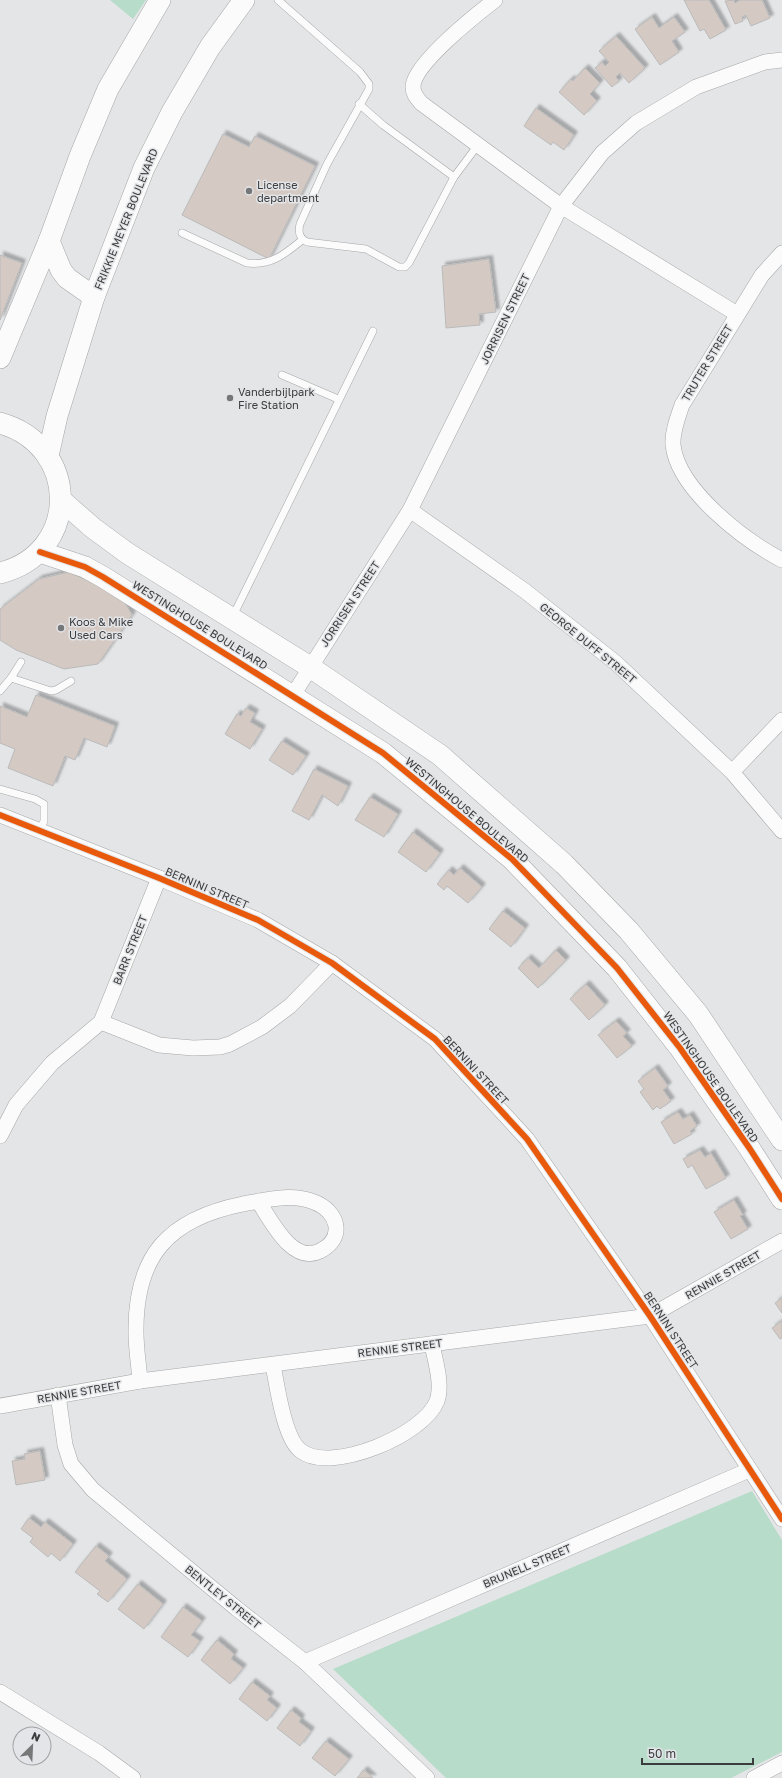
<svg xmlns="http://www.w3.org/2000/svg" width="782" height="1778" font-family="'Golos Text',sans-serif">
<defs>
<filter id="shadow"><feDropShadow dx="3.5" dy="-3.5" stdDeviation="1" flood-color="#0004"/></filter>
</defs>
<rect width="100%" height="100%" fill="#e4e5e7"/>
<!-- green -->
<g fill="#b8dcca">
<polygon points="110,0 146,0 133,19"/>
<polygon points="752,1491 782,1540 782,1752 731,1778 446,1778 333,1669"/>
</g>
<!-- building -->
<g fill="#d5cac3" stroke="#bababb" filter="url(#shadow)">
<polygon points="684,0 709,0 726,30 710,39 704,29 700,31"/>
<polygon points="734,0 735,3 740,0 762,0 770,18 751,26 746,15 742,17 743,21 735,24 725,1"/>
<polygon points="652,17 659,28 674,17 685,32 672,41 679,52 660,65 635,29"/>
<polygon points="616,36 645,68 629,83 620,73 616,77 619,81 612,87 595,68 602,62 605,66 609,62 599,51"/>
<polygon points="585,68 600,83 590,94 597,101 584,115 559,92 571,79 573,81"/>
<polygon points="536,108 574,135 564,150 553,142 551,145 524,126"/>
<polygon points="223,134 249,147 255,136 315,166 269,259 182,215"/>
<polygon points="0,255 22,263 0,320"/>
<polygon points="489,259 496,312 479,314 480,325 446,328 442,266"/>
<polygon points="69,572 93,583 124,601 132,615 98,664 64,669 16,650 0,640 0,609 39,579"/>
<polygon points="36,695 115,726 107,747 84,738 75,760 65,756 53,786 8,768 15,749 0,743 0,706 27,717"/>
<polygon points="246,708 255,713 250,722 262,729 250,749 225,734 237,714 241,716"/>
<polygon points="282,741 306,756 293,775 269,760"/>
<polygon points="314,769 348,786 338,806 322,795 309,820 292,811"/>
<polygon points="370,797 398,814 384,837 355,820"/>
<polygon points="413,832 440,853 426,872 398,852"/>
<polygon points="460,868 482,887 468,903 447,886 444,890 437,884 449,870 454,875"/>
<polygon points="503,911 525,928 511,947 489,929"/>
<polygon points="556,950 566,960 538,988 518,968 528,958 539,968"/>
<polygon points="586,984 605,1005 589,1020 570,999"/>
<polygon points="616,1021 627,1033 623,1036 632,1046 617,1058 598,1035"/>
<polygon points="655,1068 668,1086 663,1090 671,1101 660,1109 657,1106 653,1110 640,1092 644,1089 638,1081"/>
<polygon points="678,1112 683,1119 690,1115 697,1126 690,1131 692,1134 674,1144 661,1122"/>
<polygon points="700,1150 705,1157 711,1153 726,1178 706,1189 692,1165 688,1168 683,1159"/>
<polygon points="734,1200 743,1215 740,1216 748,1229 731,1239 714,1212"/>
<polygon points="782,1298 782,1313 775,1303"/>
<polygon points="782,1321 782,1338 780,1339 772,1328"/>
<polygon points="40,1451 45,1480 16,1485 12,1461 25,1459 24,1454"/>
<polygon points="29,1518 41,1527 45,1522 73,1544 60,1561 51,1553 48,1557 30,1542 33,1538 21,1529"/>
<polygon points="96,1546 109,1556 105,1561 127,1579 108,1602 97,1594 100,1591 75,1572"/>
<polygon points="138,1584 163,1604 144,1629 118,1609"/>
<polygon points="183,1607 202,1621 191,1635 200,1641 188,1657 161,1637"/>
<polygon points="217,1640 234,1654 231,1659 243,1668 230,1684 201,1660"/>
<polygon points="252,1682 270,1696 267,1700 277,1708 267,1721 239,1699"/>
<polygon points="291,1710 301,1718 299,1722 311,1731 300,1746 277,1728"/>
<polygon points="326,1741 349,1759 335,1776 312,1758"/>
<polygon points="364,1770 373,1778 357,1778"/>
</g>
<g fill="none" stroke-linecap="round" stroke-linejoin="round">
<defs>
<g id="lane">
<path d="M 278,0 L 360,72 L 369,84 L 369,89 L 327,164 L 300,224 C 298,232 299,238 307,242 L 366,249 L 399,267 L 405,267 L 409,263 L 454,177 L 478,145"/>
<polyline points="359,104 383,125 454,177"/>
<path d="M 182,233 L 247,263 C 271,266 285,254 302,240"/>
<polyline points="282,375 338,399"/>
<polyline points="233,616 373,331"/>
<polyline points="11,678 51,691 56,690 71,681"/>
<polyline points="0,691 11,678 21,662"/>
<polyline points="0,789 35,799 44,804 44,821 40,830"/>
</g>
<g id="street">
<path d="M 495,0 C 477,14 413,64 413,87 C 413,94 417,98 421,103 L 561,206 L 737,314"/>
<path d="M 782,253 L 762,275 L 682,405 C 678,417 672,432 673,445 C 678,490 744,540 782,560"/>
<polyline points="410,510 525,591 616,663 732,772 782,831"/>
<polyline points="293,695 410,510 561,206 602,153 636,123 696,87 765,62 782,60"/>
<polyline points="732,772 782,720"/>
<polyline points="0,815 159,878 258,920 332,963 435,1039 527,1139 650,1316 782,1519"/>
<polyline points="101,1022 159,1045 193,1048 220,1047 230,1044 262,1027 290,1006 332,963"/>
<polyline points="0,1136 16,1105 52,1063 101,1022 159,878"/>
<path d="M 273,1365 C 277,1385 284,1439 301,1451 C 331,1474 424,1435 437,1401 C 443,1384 435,1361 432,1344"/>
<path d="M 140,1381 C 139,1366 136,1349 136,1333 C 135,1256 168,1219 243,1204 C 266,1200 291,1193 314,1202 C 338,1211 346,1238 320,1251 C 292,1265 271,1220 258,1201"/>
<polyline points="58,1395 65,1445 71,1464 93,1490 236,1608 305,1662 427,1778"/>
<polyline points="0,1406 140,1381 650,1316 782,1241"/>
<polyline points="305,1662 749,1470"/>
<polyline points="0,1692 99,1753 133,1778"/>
<polyline points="754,1778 782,1763"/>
</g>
<g id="secondary">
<polyline points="49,241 61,270 67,278 94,297"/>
<polyline points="0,358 49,241 80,156 108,89 160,0"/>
<path d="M 0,423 C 80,445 81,553 0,573"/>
<polyline points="48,456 57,416 94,297 144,168 172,112 210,47 244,0"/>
<polyline points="61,500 93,528 127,553 310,667 440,755 564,864 629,931 698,1014 782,1140"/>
<polyline points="40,552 85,567 103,577 383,753 512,859 617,968 680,1048 750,1149 782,1199"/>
</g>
</defs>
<!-- lane casing -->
<use href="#lane" stroke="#a6a7a8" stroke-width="8"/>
<!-- street casing -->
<use href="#street" stroke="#a6a7a8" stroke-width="16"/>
<!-- secondary casing -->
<use href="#secondary" stroke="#a6a7a8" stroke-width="22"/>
<!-- lane -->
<use href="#lane" stroke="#fbfbfb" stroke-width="7"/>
<!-- street -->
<use href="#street" stroke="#fbfbfb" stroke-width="15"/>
<!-- secondary -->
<use href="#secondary" stroke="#fbfbfb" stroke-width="21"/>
<defs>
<g id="cycleway">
<polyline points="40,552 85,567 103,577 383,753 512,859 617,968 680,1048 750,1149 782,1199"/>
<polyline points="0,815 159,878 258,920 332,963 435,1039 527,1139 650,1316 782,1519"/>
</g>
</defs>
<!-- cycleway casing -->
<use href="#cycleway" stroke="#e3e5e8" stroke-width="8"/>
<!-- cycleway -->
<use href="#cycleway" stroke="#e8590c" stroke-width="6"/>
</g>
<!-- markers -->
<g fill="#767778" stroke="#e3e5e8" stroke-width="1.5">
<circle cx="249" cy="191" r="4"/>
<circle cx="230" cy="398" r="4"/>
<circle cx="61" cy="628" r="4"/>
</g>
<g text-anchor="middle" stroke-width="3" stroke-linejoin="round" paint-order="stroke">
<!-- poi labels -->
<g font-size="11" fill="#3b3c3d" stroke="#e3e5e8" text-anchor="start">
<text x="257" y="189">License<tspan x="257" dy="13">department</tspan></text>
<text x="238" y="396">Vanderbijlpark<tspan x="238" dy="13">Fire Station</tspan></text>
<text x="69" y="626">Koos &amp; Mike<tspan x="69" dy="13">Used Cars</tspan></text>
</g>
<!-- street labels -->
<g font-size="11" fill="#3b3c3d" stroke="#e3e5e8">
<text transform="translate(126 219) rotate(-68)" y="4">FRIKKIE MEYER BOULEVARD</text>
<text transform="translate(505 319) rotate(-64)" y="4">JORRISEN STREET</text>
<text transform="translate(707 363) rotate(-59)" y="4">TRUTER STREET</text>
<text transform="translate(350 604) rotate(-57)" y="4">JORRISEN STREET</text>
<text transform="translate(200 625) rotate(32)" y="4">WESTINGHOUSE BOULEVARD</text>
<text transform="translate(588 643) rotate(39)" y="4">GEORGE DUFF STREET</text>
<text transform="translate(467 810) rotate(40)" y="4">WESTINGHOUSE BOULEVARD</text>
<text transform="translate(207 888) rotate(23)" y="4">BERNINI STREET</text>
<text transform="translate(130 950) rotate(-68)" y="4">BARR STREET</text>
<text transform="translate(476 1070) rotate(47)" y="4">BERNINI STREET</text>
<text transform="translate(711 1077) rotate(55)" y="4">WESTINGHOUSE BOULEVARD</text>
<text transform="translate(723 1275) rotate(-30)" y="4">RENNIE STREET</text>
<text transform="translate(671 1330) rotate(57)" y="4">BERNINI STREET</text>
<text transform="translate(400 1348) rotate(-7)" y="4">RENNIE STREET</text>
<text transform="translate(79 1392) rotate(-10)" y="4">RENNIE STREET</text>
<text transform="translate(527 1566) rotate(-23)" y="4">BRUNELL STREET</text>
<text transform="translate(223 1597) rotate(39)" y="4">BENTLEY STREET</text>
</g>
</g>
<!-- north arrow -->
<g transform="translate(32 1746) rotate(24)"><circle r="19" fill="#e3e5e8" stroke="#a0a1a4"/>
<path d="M0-3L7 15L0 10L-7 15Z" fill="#767778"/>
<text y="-6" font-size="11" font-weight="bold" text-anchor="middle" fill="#3b3c3d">N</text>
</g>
<!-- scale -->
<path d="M642 1758v6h111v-6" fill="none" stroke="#3b3c3d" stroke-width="2"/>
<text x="648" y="1758" font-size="12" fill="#3b3c3d" stroke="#e3e5e8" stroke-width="3" paint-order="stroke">50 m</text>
</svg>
